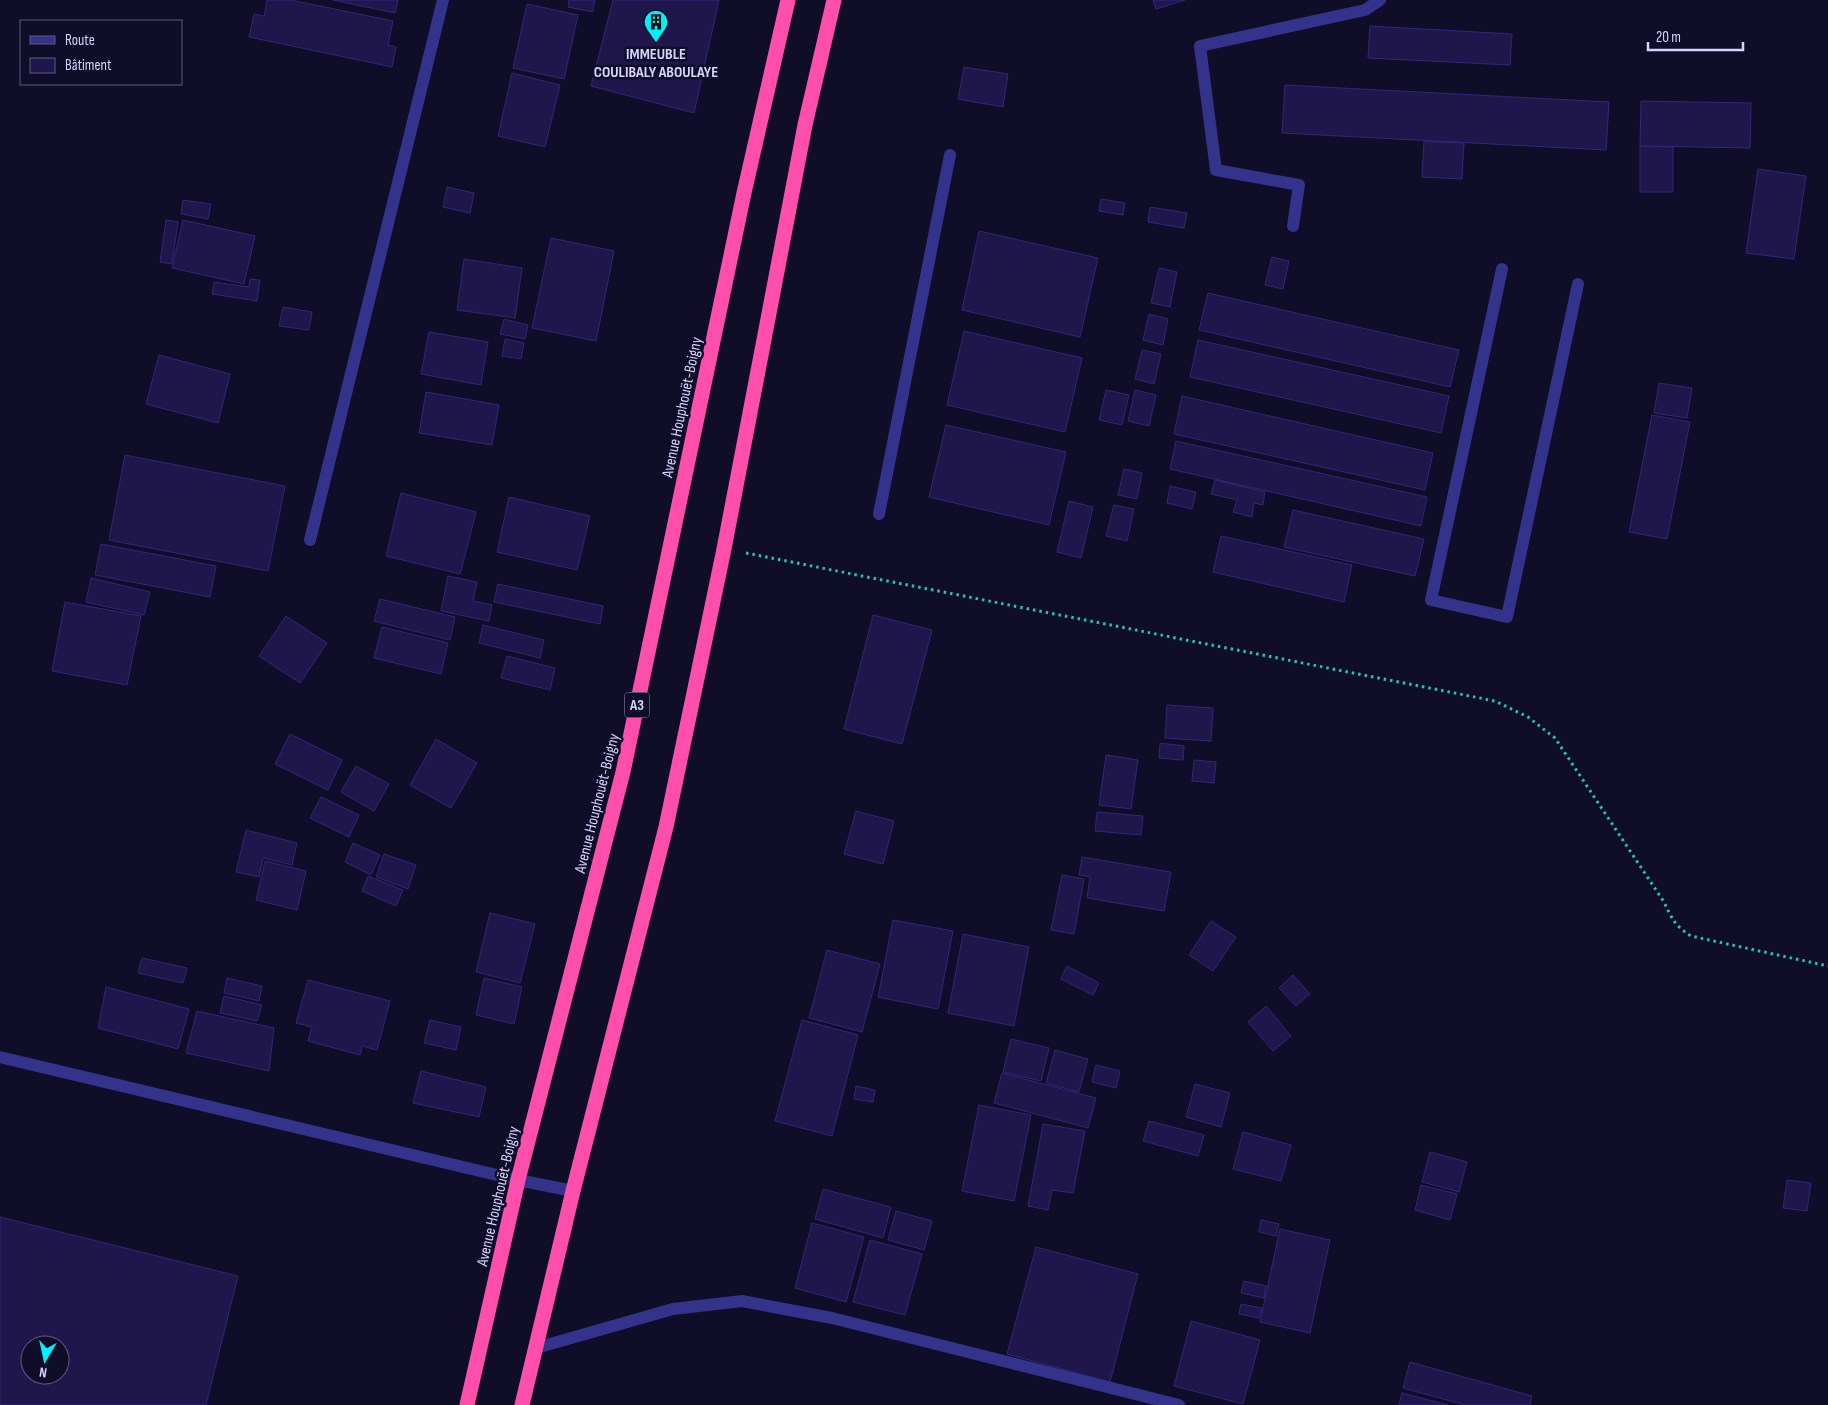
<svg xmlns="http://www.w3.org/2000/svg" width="1828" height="1405" font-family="'Sofia Sans Condensed',sans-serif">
<rect width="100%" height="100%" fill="#100d28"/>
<!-- building -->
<g fill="#1f174b" stroke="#332679" fill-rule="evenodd">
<polygon points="267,0 291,0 393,21 388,45 396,47 392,67 249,37 254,14 264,16"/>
<polygon points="333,0 398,0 395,13"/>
<polygon points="569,0 595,0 593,12 568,7"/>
<polygon points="613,0 719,0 694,113 591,86"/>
<polygon points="1153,0 1185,0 1156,9"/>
<polygon points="527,4 578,15 564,79 513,68"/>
<polygon points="1370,26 1512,34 1510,65 1368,58"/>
<polygon points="964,67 1008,74 1003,107 958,99"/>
<polygon points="512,73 560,85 545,147 498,136"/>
<polygon points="1285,85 1609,102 1606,150 1282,133"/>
<polygon points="1641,101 1751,103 1750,148 1640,146"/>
<polygon points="1424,141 1464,143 1462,179 1422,177"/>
<polygon points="1640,146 1673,147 1673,192 1640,192"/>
<polygon points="1758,169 1806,176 1794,259 1746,253"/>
<polygon points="447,187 474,193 470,213 443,207"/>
<polygon points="1101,199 1125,203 1123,215 1099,211"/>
<polygon points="183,200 211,204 208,219 181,214"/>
<polygon points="1150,207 1187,213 1184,228 1148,222"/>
<polygon points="166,220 178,222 172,264 160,262"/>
<polygon points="183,220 255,236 244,284 172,268"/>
<polygon points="979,231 1098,258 1080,337 962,310"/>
<polygon points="551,238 614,251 596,341 532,328"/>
<polygon points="1272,257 1289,261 1283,289 1265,285"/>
<polygon points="464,259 522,268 515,318 457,310"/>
<polygon points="1159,268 1177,272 1170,307 1151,303"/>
<polygon points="250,279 260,280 257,301 212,294 214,282 249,287"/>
<polygon points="1208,293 1459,350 1450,387 1199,330"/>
<polygon points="283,307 312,312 309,330 279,326"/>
<polygon points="1149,314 1168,319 1163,345 1143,340"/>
<polygon points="504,319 528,325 525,339 500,334"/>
<polygon points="964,331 1082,358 1065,432 947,405"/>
<polygon points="429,332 488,342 481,385 421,374"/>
<polygon points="505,339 524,343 521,359 502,356"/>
<polygon points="1198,340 1449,396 1441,433 1190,377"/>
<polygon points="1142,350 1161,354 1154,384 1135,379"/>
<polygon points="159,355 230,374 218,423 146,404"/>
<polygon points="1659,383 1692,388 1687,418 1654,413"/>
<polygon points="1106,390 1129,395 1122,425 1099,420"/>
<polygon points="1135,390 1156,395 1149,426 1128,421"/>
<polygon points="426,392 499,405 492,445 419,433"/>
<polygon points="1182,396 1433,453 1425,490 1174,434"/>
<polygon points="1652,415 1690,422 1667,539 1629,532"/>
<polygon points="946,425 1066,452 1049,525 929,497"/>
<polygon points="1176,441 1427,497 1421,526 1170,469"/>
<polygon points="125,455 285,486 268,571 109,540"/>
<polygon points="1124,469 1142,473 1137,499 1118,495"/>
<polygon points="1215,480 1265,492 1263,505 1254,503 1252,517 1233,512 1237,500 1211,494"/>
<polygon points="1170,486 1196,492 1192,509 1167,503"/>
<polygon points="401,493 476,512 460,574 386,556"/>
<polygon points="509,497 590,516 577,570 497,552"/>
<polygon points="1069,501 1093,507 1081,558 1057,552"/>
<polygon points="1114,505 1134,509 1127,541 1106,536"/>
<polygon points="1293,510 1424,539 1415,576 1284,547"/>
<polygon points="1221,536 1352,565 1344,602 1213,572"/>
<polygon points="101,544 216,566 210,597 95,575"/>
<polygon points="448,576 477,582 473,601 492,605 489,621 441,611"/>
<polygon points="91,578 150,592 144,615 86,602"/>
<polygon points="498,584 603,606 600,624 494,602"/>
<polygon points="380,599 455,617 450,640 374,621"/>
<polygon points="65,602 141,616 127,685 52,671"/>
<polygon points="873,615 932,630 902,744 844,729"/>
<polygon points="286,616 327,643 300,683 259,656"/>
<polygon points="483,625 544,640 540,658 479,643"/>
<polygon points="382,627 448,643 441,674 374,658"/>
<polygon points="507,656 555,668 550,690 501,678"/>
<polygon points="1167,705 1213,708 1211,741 1165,738"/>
<polygon points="290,734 342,760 328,790 275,764"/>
<polygon points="436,739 477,763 451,808 410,785"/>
<polygon points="1160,743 1184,746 1183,760 1159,758"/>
<polygon points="1106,755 1138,760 1131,809 1099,805"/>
<polygon points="1194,760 1216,762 1214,783 1192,781"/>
<polygon points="356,766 389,784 374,811 341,792"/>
<polygon points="321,797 359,815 349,837 310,818"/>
<polygon points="856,811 894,821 883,864 844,854"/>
<polygon points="1097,812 1143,816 1141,835 1095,831"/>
<polygon points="246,830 297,843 292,865 263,858 259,877 236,872"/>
<polygon points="353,843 380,855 371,875 345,862"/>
<polygon points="384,854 416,865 408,889 376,877"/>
<polygon points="1082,857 1171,872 1164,911 1087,898 1090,877 1079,875"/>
<polygon points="265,861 306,871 297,910 256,900"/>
<polygon points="1062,875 1084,879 1074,934 1051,930"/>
<polygon points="368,876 403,890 396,906 362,891"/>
<polygon points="490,913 535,924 520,983 476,972"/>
<polygon points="893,920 953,931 938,1009 878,997"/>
<polygon points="1211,921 1236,937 1213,971 1189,955"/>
<polygon points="963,934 1029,947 1014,1026 948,1013"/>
<polygon points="827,950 880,964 862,1032 809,1018"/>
<polygon points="142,958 187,968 183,983 138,973"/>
<polygon points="1067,966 1099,983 1093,995 1061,979"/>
<polygon points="1293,975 1310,994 1296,1006 1279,988"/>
<polygon points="227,978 262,986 259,1001 224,993"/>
<polygon points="484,978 522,987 514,1024 476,1015"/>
<polygon points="308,980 390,1001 377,1050 362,1046 360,1055 308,1041 312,1027 296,1023"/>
<polygon points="106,987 189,1009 178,1049 98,1028"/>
<polygon points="224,996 262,1005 257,1021 220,1013"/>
<polygon points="1266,1006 1291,1036 1273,1051 1248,1022"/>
<polygon points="197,1011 274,1028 269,1071 186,1053"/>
<polygon points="430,1020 461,1027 456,1050 424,1043"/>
<polygon points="802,1020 858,1035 832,1136 775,1121"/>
<polygon points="1011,1039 1049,1048 1041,1081 1003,1072"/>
<polygon points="1055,1050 1088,1059 1079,1092 1046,1083"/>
<polygon points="1096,1065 1120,1071 1116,1088 1092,1082"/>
<polygon points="421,1071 486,1087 479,1117 413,1103"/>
<polygon points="1002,1073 1096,1098 1088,1128 994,1103"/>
<polygon points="1195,1084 1230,1093 1221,1127 1186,1117"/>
<polygon points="856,1086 875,1090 873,1102 854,1099"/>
<polygon points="979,1105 1031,1115 1014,1201 962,1191"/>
<polygon points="1149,1121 1204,1135 1198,1156 1143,1141"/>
<polygon points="1043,1124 1085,1131 1073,1193 1052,1190 1048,1210 1028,1206"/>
<polygon points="1243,1132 1291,1145 1281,1181 1233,1169"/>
<polygon points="1430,1152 1467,1162 1459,1192 1422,1182"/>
<polygon points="1787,1180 1811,1183 1807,1211 1783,1208"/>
<polygon points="1421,1185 1457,1194 1450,1220 1415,1210"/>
<polygon points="823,1189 891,1207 883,1238 815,1219"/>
<polygon points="896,1211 932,1221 924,1250 888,1240"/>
<path d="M 0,1217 L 238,1276 L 206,1405 L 0,1405 ZM 30,1345 L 60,1345 L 60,1375 L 30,1375 Z"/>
<polygon points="1261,1220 1279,1224 1276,1236 1259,1232"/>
<polygon points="812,1223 864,1237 846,1302 795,1288"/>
<polygon points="1280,1229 1330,1240 1310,1333 1260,1322"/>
<polygon points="870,1240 922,1254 905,1315 853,1302"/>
<polygon points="1036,1247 1138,1274 1110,1382 1007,1354"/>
<polygon points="1244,1281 1266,1286 1264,1298 1241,1293"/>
<polygon points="1241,1304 1262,1308 1259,1318 1239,1314"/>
<polygon points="1191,1321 1260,1340 1243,1404 1174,1386"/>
<polygon points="1410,1362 1532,1396 1530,1405 1465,1405 1403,1388"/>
<polygon points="1402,1393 1448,1405 1399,1405"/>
</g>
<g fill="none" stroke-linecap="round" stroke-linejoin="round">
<!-- path -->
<path stroke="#22c4b3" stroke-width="3" stroke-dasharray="2.5 4" stroke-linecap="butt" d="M 746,553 L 1495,701 L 1528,717 L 1555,738 L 1664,902 C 1672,919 1675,926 1691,936 L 1828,966"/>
<!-- lane -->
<g stroke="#33338b" stroke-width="12">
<polyline points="1293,226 1299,185 1216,170 1200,46 1365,10 1380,0"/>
<polyline points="1502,269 1431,600 1507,617 1578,284"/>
<polyline points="879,514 950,155"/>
</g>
<!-- street -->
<g stroke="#33338b" stroke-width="12">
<polyline points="310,540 443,0"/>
<polyline points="0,1057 518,1180 573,1191"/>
<polyline points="536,1348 673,1309 742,1301 832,1318 1179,1405"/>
</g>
<!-- highway -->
<g stroke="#ff4eab" stroke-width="15">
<polyline points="467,1405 518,1180 623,772 744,193 788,0"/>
<polyline points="522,1405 573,1191 666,827 724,549 805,125 834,0"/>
</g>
</g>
<!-- icons -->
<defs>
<symbol id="building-pin" viewBox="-11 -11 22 30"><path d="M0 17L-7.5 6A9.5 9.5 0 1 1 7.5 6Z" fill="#00f0fe" stroke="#100d28"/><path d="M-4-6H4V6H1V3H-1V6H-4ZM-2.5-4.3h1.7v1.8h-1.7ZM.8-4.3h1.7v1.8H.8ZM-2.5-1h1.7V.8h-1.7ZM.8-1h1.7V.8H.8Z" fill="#111"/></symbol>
</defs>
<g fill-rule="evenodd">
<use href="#building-pin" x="642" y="8" width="28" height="38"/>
</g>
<g text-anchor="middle" stroke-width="5" stroke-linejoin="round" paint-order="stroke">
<!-- shield labels -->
<rect fill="#100d28" stroke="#9b98be" stroke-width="1" x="624.5" y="692.5" width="25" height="25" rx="4"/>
<g font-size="15" font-weight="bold" fill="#d6d3ff">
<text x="637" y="710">A3</text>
</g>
<!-- poi labels -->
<g font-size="16" font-weight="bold" fill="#d6d3ff" stroke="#100d28">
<text x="656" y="59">IMMEUBLE<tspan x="656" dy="18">COULIBALY ABOULAYE</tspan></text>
</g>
<!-- street labels -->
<g font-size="16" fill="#d6d3ff" stroke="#100d28">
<text transform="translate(681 407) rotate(-78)" y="6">Avenue Houphouët-Boigny</text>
<text transform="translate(596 803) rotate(-76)" y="6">Avenue Houphouët-Boigny</text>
<text transform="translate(497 1196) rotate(-77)" y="6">Avenue Houphouët-Boigny</text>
</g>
</g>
<!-- legend -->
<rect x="20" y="20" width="162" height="65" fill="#100d28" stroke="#5f5c7e"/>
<rect x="30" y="36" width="25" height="8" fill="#33338b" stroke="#5f5c7e"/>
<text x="65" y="45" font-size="15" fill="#d6d3ff">Route</text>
<rect x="30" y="58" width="25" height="15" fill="#1f174b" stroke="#5f5c7e"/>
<text x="65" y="70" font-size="15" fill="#d6d3ff">Bâtiment</text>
<!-- north arrow -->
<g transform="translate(45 1360) rotate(189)"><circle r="24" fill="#100d28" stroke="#5f5c7e"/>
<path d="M0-4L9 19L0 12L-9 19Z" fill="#00f0fe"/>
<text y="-8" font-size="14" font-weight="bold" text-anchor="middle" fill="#d6d3ff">N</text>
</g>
<!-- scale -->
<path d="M1648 42v8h95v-8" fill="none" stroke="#d6d3ff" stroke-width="2.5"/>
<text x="1656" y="42" font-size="15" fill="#d6d3ff" stroke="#100d28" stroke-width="4" paint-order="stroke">20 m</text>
</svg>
